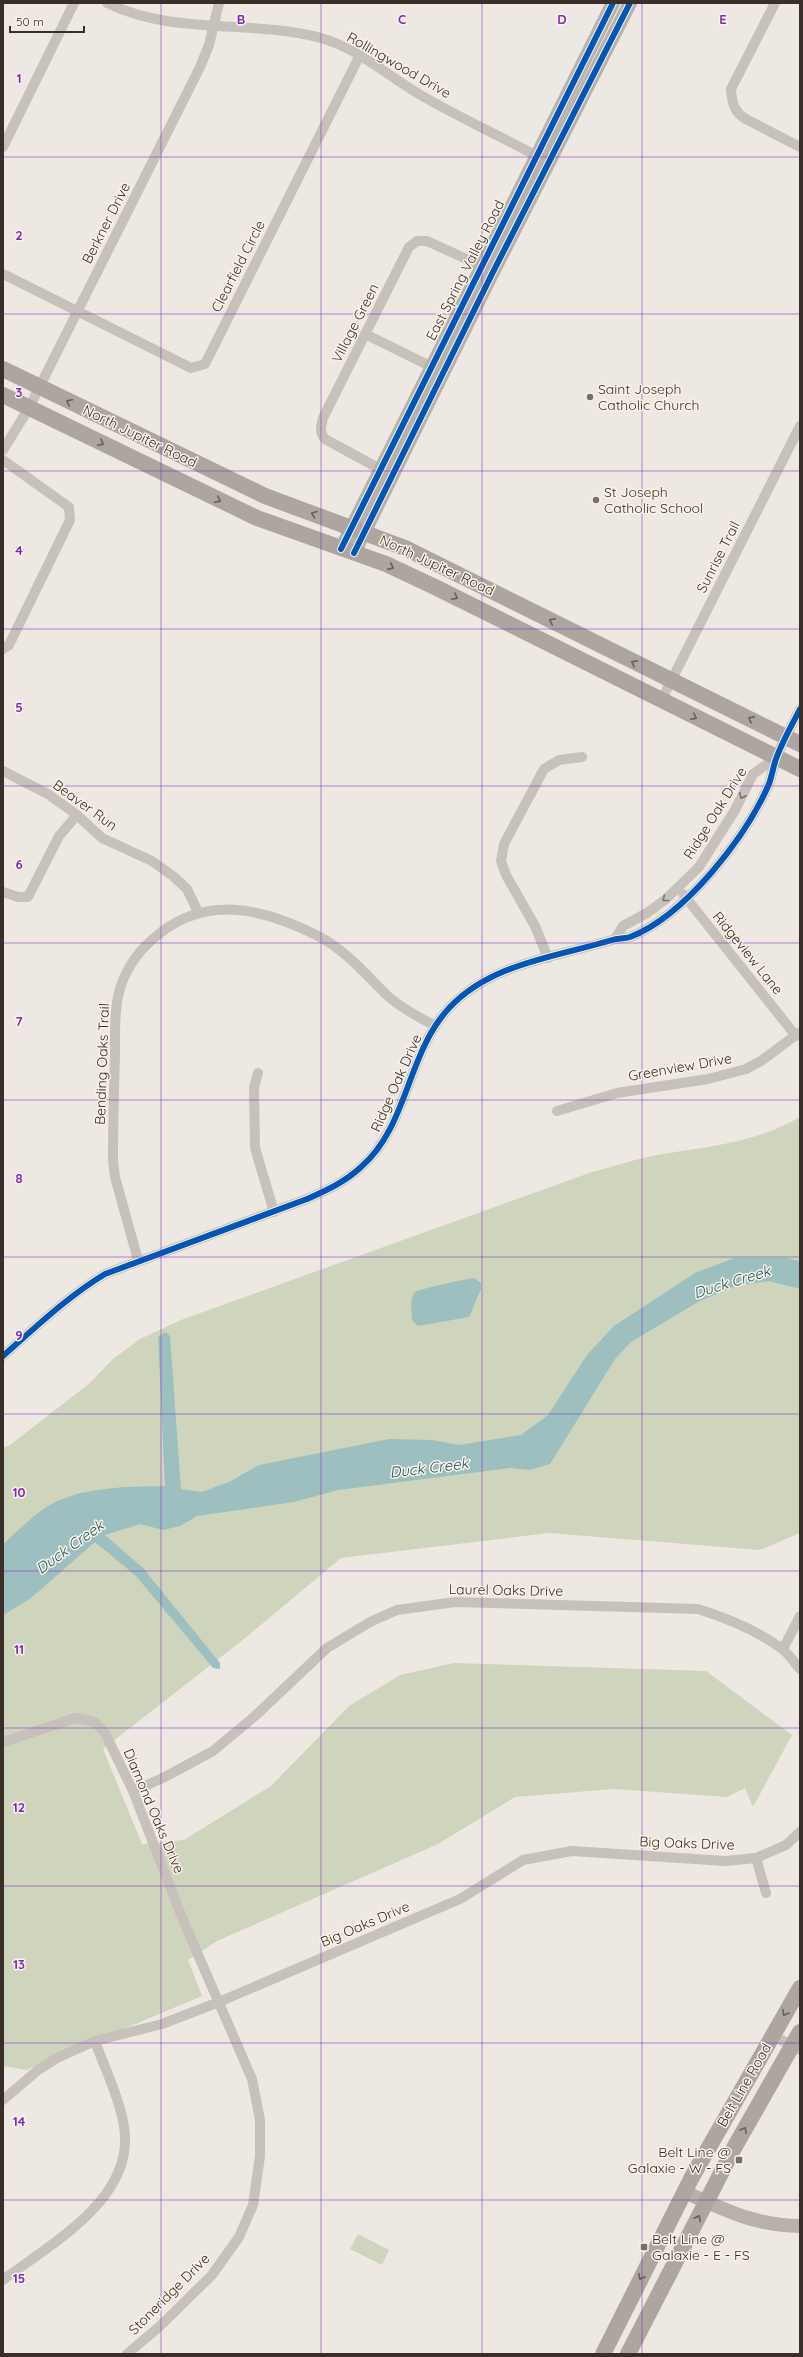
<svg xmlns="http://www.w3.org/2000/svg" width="803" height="2357" font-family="Quicksand,sans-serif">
<rect width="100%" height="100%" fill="#eee8e2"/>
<!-- green -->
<g fill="#cfd4bc">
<path d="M 800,1117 L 800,1533 L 760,1550 L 549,1533 L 341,1558 L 244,1639 L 103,1749 L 142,1844 L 184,1840 L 271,1786 L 349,1706 L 400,1675 L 454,1663 L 706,1671 L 792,1735 L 753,1807 L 745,1788 L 727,1797 L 614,1789 L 515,1797 L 438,1844 L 217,1941 L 188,1960 L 202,1996 L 26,2070 L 3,2066 L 3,1448 L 10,1445 L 90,1383 L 113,1359 L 140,1339 L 181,1320 L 592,1172 C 613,1167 635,1159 657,1155 C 709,1146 753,1144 800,1117 Z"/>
<polygon points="358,2234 389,2250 382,2265 350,2249"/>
</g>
<!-- water -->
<g fill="#9dbfc0">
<path d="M 734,1258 L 787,1258 L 800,1261 L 800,1289 L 769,1281 L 738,1285 L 698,1302 L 631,1342 L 615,1359 L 550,1464 L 530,1470 L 510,1468 L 338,1490 L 294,1502 L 197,1516 L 180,1526 L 163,1530 L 140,1524 L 105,1535 L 143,1568 L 220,1663 L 220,1669 L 213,1668 L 136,1576 L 95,1542 L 30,1599 L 3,1615 L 3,1544 C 17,1532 30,1518 45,1508 C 78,1486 128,1487 165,1486 L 158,1337 L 166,1332 L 170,1336 L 181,1489 L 202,1492 L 229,1482 L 259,1465 L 389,1439 L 432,1440 L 459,1445 L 521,1435 L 548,1415 L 587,1355 L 614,1326 L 695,1273 Z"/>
<path d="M 474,1278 L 481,1283 L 481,1289 L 469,1317 L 418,1326 L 412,1320 C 412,1312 409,1299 415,1292 C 419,1289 467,1279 474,1278 Z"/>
</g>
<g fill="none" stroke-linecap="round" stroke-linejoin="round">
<!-- street -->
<g stroke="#c7c1bb" stroke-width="10">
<path d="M 107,3 C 175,36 250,19 321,38 C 360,49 390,78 424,97 C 462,119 503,137 542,159"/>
<path d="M 775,3 L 731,89 C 732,102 733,110 744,118 L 800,147"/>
<polyline points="3,147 74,3"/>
<polyline points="3,274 191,368 205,364 360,55"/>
<polyline points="365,334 430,366"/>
<polyline points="3,450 29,408 200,67 209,45 219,3"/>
<polyline points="3,460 69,507 70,520 9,645 3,649"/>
<path d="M 380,469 L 325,439 C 319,432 321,427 323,418 L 409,247 L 417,241 L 427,241 L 488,269"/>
<polyline points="661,701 800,426"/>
<polyline points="3,771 48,794 77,815 102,838 152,861 173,876 187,889 198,912"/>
<polyline points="3,892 18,897 28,897 59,836 77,815"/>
<polyline points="683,894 796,1036"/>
<polyline points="615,939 623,926 647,913 666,899 699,867 735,810 753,774 776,758"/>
<polyline points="548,958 535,926 506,875 501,861 504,844 544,769 559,760 582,757"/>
<polyline points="258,1073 254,1088 255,1148 274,1212"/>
<polyline points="557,1111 617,1093 708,1079 746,1069 761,1061 800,1032"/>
<path d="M 138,1260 L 115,1177 L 113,1160 C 113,1125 114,1090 115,1054 C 115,1036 114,1016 118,997 C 122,975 136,953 153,939 C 204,893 263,908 318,936 C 347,951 366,975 389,997 C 402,1009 420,1017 435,1026"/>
<path d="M 3,1356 C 36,1327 67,1297 105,1274 L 307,1199 C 327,1190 345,1182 361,1167 C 408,1127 407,1052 450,1007 C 492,963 556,957 612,940 C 618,938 624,939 630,937 C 685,916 746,837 769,784 C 772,776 773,767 776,759 C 782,742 792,725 800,709"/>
<polyline points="783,1649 800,1616"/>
<polyline points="3,1742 75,1718 95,1722 105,1733 133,1791 183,1920 252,2079 260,2120 260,2156 253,2205 239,2237 212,2275 159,2327 127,2354"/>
<path d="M 133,1791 L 165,1777 L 213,1751 L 255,1716 L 327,1648 L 370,1622 L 397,1610 L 455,1602 L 698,1609 C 727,1618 756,1630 781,1648 C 788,1653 794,1662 800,1669"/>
<polyline points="756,1858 766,1893"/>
<polyline points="772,2035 800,2050"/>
<polyline points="3,2100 38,2070 57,2058 95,2041 162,2024 219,2002 460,1899 523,1860 572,1851 726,1861 756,1858 786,1845 800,1832"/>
<path d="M 3,2280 C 53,2242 140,2196 123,2121 C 118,2094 104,2067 95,2041"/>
</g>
<!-- secondary -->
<g stroke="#b8b1ab" stroke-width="14">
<polyline points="341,549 613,3"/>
<polyline points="354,553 493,272 630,3"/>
<path d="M 684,2192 C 727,2210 752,2225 800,2226"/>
</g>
<!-- primary -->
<g stroke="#aca5a0" stroke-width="16">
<polyline points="3,369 265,496 405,548 800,744"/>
<polyline points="3,395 257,518 386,564 437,588 800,769"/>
<polyline points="603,2354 692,2177 800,1988"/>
<polyline points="628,2354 734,2148 800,2032"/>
</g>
<defs>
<g id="cycleway">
<polyline points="341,549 613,3"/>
<polyline points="354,553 493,272 630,3"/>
<path d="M 3,1356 C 36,1327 67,1297 105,1274 L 307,1199 C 327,1190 345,1182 361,1167 C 408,1127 407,1052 450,1007 C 492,963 556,957 612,940 C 618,938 624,939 630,937 C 685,916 746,837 769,784 C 772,776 773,767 776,759 C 782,742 792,725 800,709"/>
</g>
</defs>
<!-- cycleway casing -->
<use href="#cycleway" stroke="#fbf3e9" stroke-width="8"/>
<!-- cycleway -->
<use href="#cycleway" stroke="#0057b8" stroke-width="6"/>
</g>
<!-- one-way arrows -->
<defs><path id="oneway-chevron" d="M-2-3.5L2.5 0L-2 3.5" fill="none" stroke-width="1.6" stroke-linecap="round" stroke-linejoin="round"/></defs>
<g stroke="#675e58">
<use href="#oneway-chevron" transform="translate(69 402) rotate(-154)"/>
<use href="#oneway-chevron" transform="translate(101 443) rotate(26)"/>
<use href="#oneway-chevron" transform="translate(218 500) rotate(26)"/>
<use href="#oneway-chevron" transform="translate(314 514) rotate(-159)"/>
<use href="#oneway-chevron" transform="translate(391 567) rotate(24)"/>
<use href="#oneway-chevron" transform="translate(455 597) rotate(27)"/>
<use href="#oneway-chevron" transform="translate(552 621) rotate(-153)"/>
<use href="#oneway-chevron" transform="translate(634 663) rotate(-154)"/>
<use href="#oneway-chevron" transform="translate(694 717) rotate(26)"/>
<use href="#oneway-chevron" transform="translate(751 719) rotate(-153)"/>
<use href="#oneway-chevron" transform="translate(785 2013) rotate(120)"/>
<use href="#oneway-chevron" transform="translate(744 2130) rotate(-61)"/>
<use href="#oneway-chevron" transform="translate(698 2218) rotate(-63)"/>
<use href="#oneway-chevron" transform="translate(641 2277) rotate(116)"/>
</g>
<g stroke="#79706a">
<use href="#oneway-chevron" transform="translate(742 796) rotate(116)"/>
<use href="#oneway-chevron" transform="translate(665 899) rotate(141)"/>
</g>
<!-- grid -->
<path fill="none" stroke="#7b2cbf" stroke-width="1" stroke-opacity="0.55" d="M 161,3 L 161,2354M 321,3 L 321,2354M 482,3 L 482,2354M 642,3 L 642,2354M 3,157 L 800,157M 3,314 L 800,314M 3,471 L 800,471M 3,629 L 800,629M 3,786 L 800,786M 3,943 L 800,943M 3,1100 L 800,1100M 3,1257 L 800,1257M 3,1414 L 800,1414M 3,1571 L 800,1571M 3,1728 L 800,1728M 3,1886 L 800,1886M 3,2043 L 800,2043M 3,2200 L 800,2200"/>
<!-- markers -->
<g fill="#786f69" stroke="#fbf3e9" stroke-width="1.5">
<circle cx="590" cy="397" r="4"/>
<circle cx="596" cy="500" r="4"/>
<rect x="735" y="2156" width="8" height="8" rx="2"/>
<rect x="640" y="2243" width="8" height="8" rx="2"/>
</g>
<g text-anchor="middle" stroke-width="3" stroke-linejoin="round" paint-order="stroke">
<!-- street labels -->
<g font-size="14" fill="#392e28" stroke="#fbf3e9">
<text transform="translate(399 65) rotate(30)" y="5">Rollingwood Drive</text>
<text transform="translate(106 223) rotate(-63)" y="5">Berkner Drive</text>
<text transform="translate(238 266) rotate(-63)" y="5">Clearfield Circle</text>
<text transform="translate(465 270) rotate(-63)" y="5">East Spring Valley Road</text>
<text transform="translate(355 323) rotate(-63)" y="5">Village Green</text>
<text transform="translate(140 436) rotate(26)" y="5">North Jupiter Road</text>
<text transform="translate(718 557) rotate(-63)" y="5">Sunrise Trail</text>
<text transform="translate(437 565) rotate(25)" y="5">North Jupiter Road</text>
<text transform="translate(85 805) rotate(36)" y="5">Beaver Run</text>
<text transform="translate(715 813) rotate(-58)" y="5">Ridge Oak Drive</text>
<text transform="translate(748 953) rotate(51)" y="5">Ridgeview Lane</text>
<text transform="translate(102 1064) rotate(-88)" y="5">Bending Oaks Trail</text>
<text transform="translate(680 1067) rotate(-10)" y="5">Greenview Drive</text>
<text transform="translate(396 1083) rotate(-66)" y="5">Ridge Oak Drive</text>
<text transform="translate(506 1590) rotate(1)" y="5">Laurel Oaks Drive</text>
<text transform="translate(154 1811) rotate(67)" y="5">Diamond Oaks Drive</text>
<text transform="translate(687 1843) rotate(2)" y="5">Big Oaks Drive</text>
<text transform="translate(365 1924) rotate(-23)" y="5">Big Oaks Drive</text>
<text transform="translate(744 2085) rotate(-60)" y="5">Belt Line Road</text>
<text transform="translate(169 2294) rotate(-45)" y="5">Stoneridge Drive</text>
</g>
<!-- poi labels -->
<g font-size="14" fill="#392e28" stroke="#fbf3e9" text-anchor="start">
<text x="598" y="394">Saint Joseph<tspan x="598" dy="16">Catholic Church</tspan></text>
<text x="604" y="497">St Joseph<tspan x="604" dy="16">Catholic School</tspan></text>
<text x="731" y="2157" text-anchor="end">Belt Line @<tspan x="731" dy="16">Galaxie - W - FS</tspan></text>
<text x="652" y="2244">Belt Line @<tspan x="652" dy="16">Galaxie - E - FS</tspan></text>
</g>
<!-- water labels -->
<g font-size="15" font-style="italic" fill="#1c565c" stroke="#fbf3e9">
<text transform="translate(732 1282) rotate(-17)" y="5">Duck Creek</text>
<text transform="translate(429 1468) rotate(-7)" y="5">Duck Creek</text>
<text transform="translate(70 1547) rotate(-36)" y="5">Duck Creek</text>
</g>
</g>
<g font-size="13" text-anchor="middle" font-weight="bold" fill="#7b2cbf" stroke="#fbf3e9" stroke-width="3" stroke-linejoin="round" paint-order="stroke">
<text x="241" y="24">B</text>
<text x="402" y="24">C</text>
<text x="562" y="24">D</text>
<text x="723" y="24">E</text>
<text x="19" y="83">1</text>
<text x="19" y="240">2</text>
<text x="19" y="397">3</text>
<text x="19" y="555">4</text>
<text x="19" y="712">5</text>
<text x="19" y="869">6</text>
<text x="19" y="1026">7</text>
<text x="19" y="1183">8</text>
<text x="19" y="1340">9</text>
<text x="19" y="1497">10</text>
<text x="19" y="1654">11</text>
<text x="19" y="1812">12</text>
<text x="19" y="1969">13</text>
<text x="19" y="2126">14</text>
<text x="19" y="2283">15</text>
</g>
<!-- border -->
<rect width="803" height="2357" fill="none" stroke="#392e28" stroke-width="8"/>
<!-- scale -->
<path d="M10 26v6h74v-6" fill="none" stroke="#392e28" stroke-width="2"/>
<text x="16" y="26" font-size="12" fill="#392e28" stroke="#fbf3e9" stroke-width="3" paint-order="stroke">50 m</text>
</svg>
